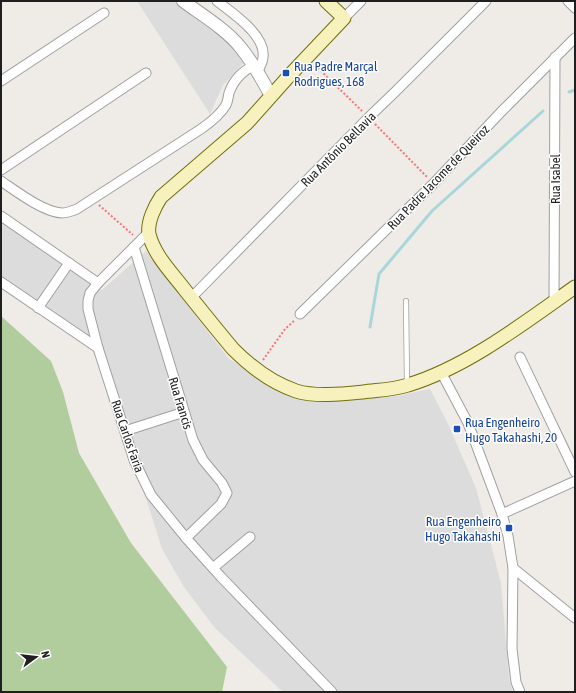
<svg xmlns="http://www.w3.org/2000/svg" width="576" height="693" font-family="'Asap Condensed',sans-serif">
<rect width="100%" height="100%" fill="#efebe6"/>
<!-- residential -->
<g fill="#dddcdc">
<polygon points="137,1 185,1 248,58 223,85 210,114"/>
<polygon points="1,219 102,290 146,251 229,359 279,389 327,402 397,396 430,389 448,424 476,488 501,583 509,679 513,692 283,692 215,628 184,587 162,549 101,355 1,285"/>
</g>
<!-- forest -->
<polygon fill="#b2cd9d" points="1,316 51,361 63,392 79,453 131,543 227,667 222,692 1,692"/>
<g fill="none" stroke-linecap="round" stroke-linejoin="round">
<!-- stream -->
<g stroke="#a9d6db" stroke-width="3">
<polyline points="569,92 575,90"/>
<polyline points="370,327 379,274 432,211 543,111"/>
</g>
<defs>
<polyline id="service" points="406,301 407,383"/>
<g id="minor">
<path d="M 217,1 C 232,13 266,35 263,57 C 263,61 260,67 258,71"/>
<polyline points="568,1 575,8"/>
<polyline points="344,18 361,1"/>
<polyline points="1,81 104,13"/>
<polyline points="1,170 146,73"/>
<path d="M 1,181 C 16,191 43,212 62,213 C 67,213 72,211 77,209 L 201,129 C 211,122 220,115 226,105 C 228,101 228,97 229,93 C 234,79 242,72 254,65"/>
<polyline points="1,216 98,283"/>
<polyline points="149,232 98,283 90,293 88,301 88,309 98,348 134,460 151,495 186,538 221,577 332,692"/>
<polyline points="134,247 193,440 203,460 222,483 227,493 221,504 186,538"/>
<polyline points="1,282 98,348"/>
<polyline points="191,298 369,117 396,91 486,1"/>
<polyline points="554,302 555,57"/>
<polyline points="38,308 69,263"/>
<polyline points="300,314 433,184 501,112 575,38"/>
<polyline points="520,357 575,472"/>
<polyline points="441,372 468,423 502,514 508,536 513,568 512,649 516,682 520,692"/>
<polyline points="125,431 184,412"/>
<polyline points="502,514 575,481"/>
<polyline points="213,568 250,537"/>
<polyline points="513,568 575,618"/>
</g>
<path id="tertiary" d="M 183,1 C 202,15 227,30 241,48 C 253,63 262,79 271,96"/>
<path id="secondary" d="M 326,1 L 344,18 L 289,76 L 247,123 L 161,197 C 155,206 147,222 149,234 C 154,255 172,273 185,290 C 201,310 217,330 233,349 C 250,366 272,383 296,391 C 315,397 343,394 363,392 C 377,390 393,390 408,385 C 467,367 524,323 575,287"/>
</defs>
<!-- service casing -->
<use href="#service" stroke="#a0a0a0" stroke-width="6"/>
<!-- minor casing -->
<use href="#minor" stroke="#a0a0a0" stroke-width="11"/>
<!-- tertiary casing -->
<use href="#tertiary" stroke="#a0a0a0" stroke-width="14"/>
<!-- secondary casing -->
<use href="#secondary" stroke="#726f0b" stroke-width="15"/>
<!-- path -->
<g stroke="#f37479" stroke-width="2" stroke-dasharray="2 2" stroke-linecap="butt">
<polyline points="315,65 362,111"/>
<polyline points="375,124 428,178"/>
<polyline points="99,205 133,235"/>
<polyline points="263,360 285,329 295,320"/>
</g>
<!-- service -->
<use href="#service" stroke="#fff" stroke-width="4.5"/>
<!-- minor -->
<use href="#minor" stroke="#fff" stroke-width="9"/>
<!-- tertiary -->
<use href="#tertiary" stroke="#fff" stroke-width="12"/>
<!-- secondary -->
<use href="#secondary" stroke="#f6f1bd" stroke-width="13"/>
</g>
<!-- markers -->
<g fill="#1a4fb4" stroke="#fff" stroke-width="1.5">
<rect x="282" y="69" width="8" height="8" rx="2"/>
<rect x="453" y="425" width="8" height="8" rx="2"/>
<rect x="505" y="524" width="8" height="8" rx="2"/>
</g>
<g text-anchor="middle" stroke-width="3" stroke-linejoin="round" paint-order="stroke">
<!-- transit labels -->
<g font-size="13" fill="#164399" stroke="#fff" text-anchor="start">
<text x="294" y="71">Rua Padre Marçal<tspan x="294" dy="15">Rodrigues, 168</tspan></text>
<text x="465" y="427">Rua Engenheiro<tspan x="465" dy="15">Hugo Takahashi, 20</tspan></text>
<text x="501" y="526" text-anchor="end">Rua Engenheiro<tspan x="501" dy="15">Hugo Takahashi</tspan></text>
</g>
<!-- street labels -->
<g font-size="13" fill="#1f1f1f" stroke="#fff">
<text transform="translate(338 149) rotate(-45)" y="5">Rua Antônio Bellavia</text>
<text transform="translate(438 177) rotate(-46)" y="5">Rua Padre Jacome de Queiroz</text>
<text transform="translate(555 179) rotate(-90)" y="5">Rua Isabel</text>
<text transform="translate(181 403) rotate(73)" y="5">Rua Francis</text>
<text transform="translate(128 436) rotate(71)" y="5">Rua Carlos Faria</text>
</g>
</g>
<!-- border -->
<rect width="576" height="693" fill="none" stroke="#1f1f1f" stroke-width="4"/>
<!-- north arrow -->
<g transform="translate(36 657) rotate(75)" stroke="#ffffff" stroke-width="3" paint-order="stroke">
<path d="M0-3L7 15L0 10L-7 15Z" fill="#1f1f1f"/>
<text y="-6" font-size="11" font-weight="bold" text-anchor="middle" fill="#1f1f1f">N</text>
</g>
</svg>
